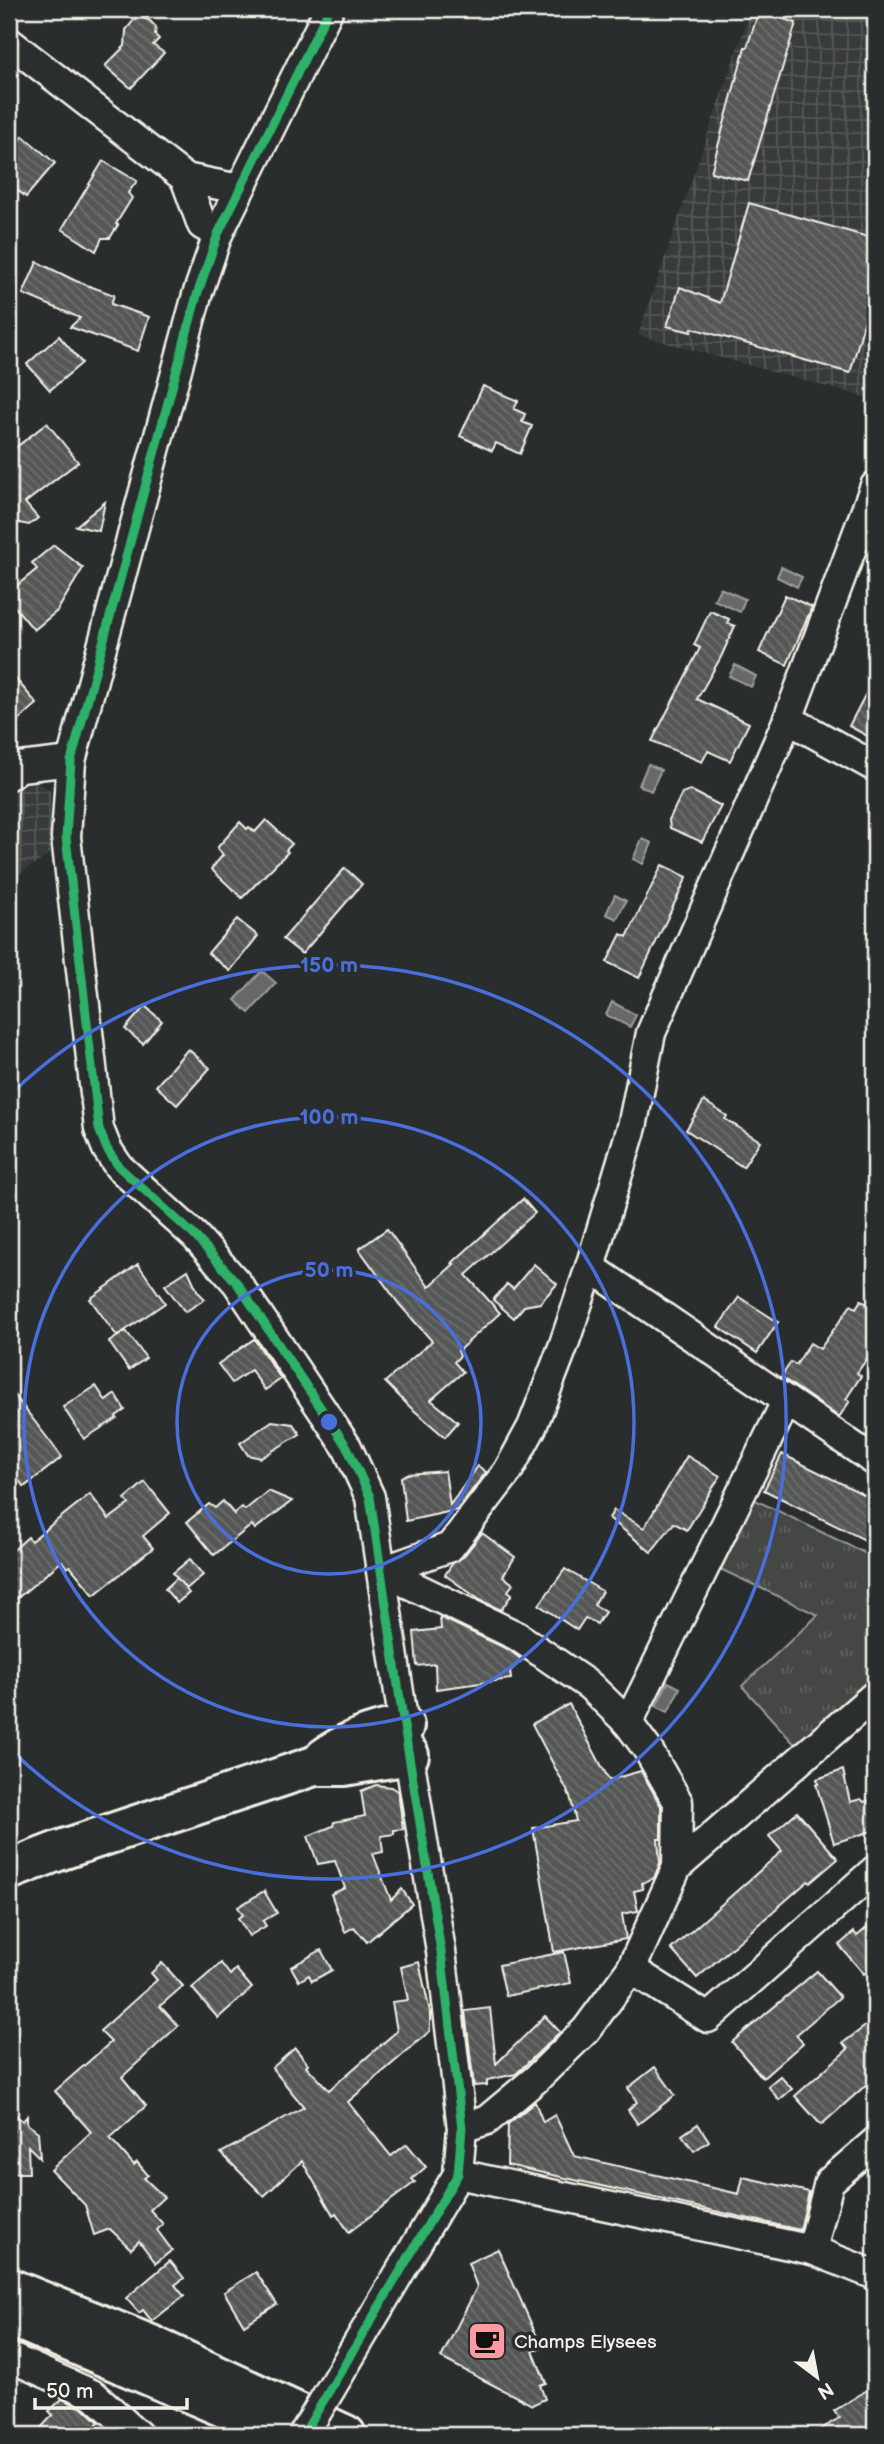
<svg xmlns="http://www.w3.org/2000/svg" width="884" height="2444" font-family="'Balsamiq Sans',sans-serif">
<defs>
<pattern id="industrial-grid" width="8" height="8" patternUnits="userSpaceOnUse" patternTransform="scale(1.75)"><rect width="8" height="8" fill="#373a3a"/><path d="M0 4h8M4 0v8" fill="none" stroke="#555756"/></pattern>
<pattern id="grass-tufts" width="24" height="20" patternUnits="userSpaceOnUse" patternTransform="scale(1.75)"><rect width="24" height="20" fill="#444645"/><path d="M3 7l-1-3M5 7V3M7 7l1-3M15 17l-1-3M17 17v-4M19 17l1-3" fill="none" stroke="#606160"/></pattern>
<pattern id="building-back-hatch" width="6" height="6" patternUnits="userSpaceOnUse" patternTransform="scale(1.75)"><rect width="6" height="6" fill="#555756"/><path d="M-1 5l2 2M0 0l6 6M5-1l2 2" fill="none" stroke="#6e706e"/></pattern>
</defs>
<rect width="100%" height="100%" fill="#2a2d2e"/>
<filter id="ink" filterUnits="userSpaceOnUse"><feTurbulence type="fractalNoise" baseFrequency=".0143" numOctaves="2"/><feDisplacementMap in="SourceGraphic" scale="14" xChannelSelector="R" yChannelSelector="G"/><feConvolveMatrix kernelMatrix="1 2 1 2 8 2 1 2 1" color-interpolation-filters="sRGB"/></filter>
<g filter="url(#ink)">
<!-- industrial -->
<g fill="url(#industrial-grid)">
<polygon points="751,9 875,9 875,368 868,398 638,335"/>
<polygon points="21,773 50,790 50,854 9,881 9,782"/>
</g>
<!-- grass -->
<polygon fill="url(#grass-tufts)" stroke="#9c9c96" stroke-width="2" points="751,1498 875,1558 875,1680 798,1748 742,1686 818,1615 716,1567"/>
<!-- water -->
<g fill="#676866" stroke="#9f9f9a" stroke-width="2">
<polygon points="781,567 802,577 797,587 777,577"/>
<polygon points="720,588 745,599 740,612 714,600"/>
<polygon points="735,665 756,676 751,687 729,676"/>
<polygon points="648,764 661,770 651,791 639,785"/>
<polygon points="642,839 652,843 643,864 633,859"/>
<polygon points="615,895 626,901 617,919 606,914"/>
<polygon points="262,971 276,983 249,1013 235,1000"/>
<polygon points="612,1002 636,1015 630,1027 606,1015"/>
<polygon points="668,1682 680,1688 668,1712 656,1706"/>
</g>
<!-- building -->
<g fill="url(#building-back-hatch)" stroke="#f4f1e8" stroke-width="2">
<polygon points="759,11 796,23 748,181 711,172 745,47 747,47"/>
<polygon points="141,18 149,20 156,27 155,35 159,39 153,45 164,53 131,88 105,66 125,46 126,30 134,20"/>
<polygon points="23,136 55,163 26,197 9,183 9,153"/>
<polygon points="103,161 137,181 128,193 132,198 116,224 118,225 110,238 102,238 96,251 62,229"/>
<polygon points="749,203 875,239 875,284 850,373 692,328 691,332 667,326 680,287 720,303"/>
<polygon points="37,262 76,281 114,295 111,304 149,317 138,351 70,327 80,318 23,294"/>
<polygon points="59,336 82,363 50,390 27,364"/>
<polygon points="483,386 518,401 514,409 525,414 522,422 532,426 520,454 496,443 492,451 460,436"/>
<polygon points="47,423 78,462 25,503 38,518 29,525 9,521 9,453"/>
<polygon points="105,502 99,531 76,526"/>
<polygon points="54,545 83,568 57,611 34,630 9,600 9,592 37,569 32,563"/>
<polygon points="785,595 812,607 787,665 759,652"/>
<polygon points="710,611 729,619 727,623 735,626 721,657 697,699 749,723 730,761 708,751 702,762 652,741 700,648 694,645"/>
<polygon points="9,671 37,704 9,728"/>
<polygon points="875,676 875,740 849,726"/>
<polygon points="690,790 721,806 702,842 670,828 669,820 682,793"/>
<polygon points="266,820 292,844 286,850 288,852 242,898 211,869 223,855 217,848 240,822 247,829 249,827 255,832"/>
<polygon points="662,865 687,877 639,978 607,962 621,934 627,937"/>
<polygon points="345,868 362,884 302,954 283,939"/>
<polygon points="237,919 258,936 230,971 208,953"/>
<polygon points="145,1006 162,1021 143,1044 125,1029"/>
<polygon points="188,1049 210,1068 177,1105 156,1086"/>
<polygon points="704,1101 727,1116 725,1119 760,1141 743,1167 686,1130"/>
<polygon points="523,1199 535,1213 466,1275 500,1313 458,1351 460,1356 454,1362 463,1372 431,1400 458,1422 445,1437 409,1406 385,1382 432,1341 399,1304 359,1249 387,1229 429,1287 454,1264 452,1263"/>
<polygon points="138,1264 165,1303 117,1336 90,1299"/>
<polygon points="534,1264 557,1284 540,1303 524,1306 514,1318 493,1300 507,1284 513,1289"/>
<polygon points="188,1270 198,1292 205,1299 185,1312 165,1285"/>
<polygon points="739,1297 778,1322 757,1353 718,1327"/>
<polygon points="861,1300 875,1310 875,1347 857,1373 861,1376 846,1399 850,1401 839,1417 781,1377 791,1362 796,1365 810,1343 820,1349 851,1305 856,1308"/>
<polygon points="126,1331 146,1358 129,1370 109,1342"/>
<polygon points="254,1339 281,1379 265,1390 251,1370 232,1383 218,1364"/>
<polygon points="96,1386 106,1401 115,1394 125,1410 116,1416 117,1418 84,1439 63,1407"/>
<polygon points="9,1388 62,1457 24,1487 9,1468"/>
<polygon points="272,1421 293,1424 300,1434 261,1458 248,1455 240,1443"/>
<polygon points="782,1454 875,1500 875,1545 764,1490"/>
<polygon points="687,1456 720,1476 687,1530 674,1523 651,1552 609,1518 614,1510 644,1528"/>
<polygon points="478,1466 486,1472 457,1510 406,1521 401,1477 407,1474 445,1471 450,1505"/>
<polygon points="145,1482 170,1513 143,1536 153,1548 94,1595 70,1566 67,1568 62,1561 9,1605 9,1554 28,1537 31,1541 90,1494 109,1519 129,1504 125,1499"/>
<polygon points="268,1491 292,1501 255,1529 252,1525 214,1555 187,1522 209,1504 215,1508 223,1501 234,1514 242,1507 245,1510"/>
<polygon points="482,1533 515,1557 503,1576 513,1584 508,1591 512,1594 501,1610 480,1600 445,1575 452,1564 463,1557"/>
<polygon points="190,1559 203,1575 186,1589 173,1573"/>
<polygon points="565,1569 602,1591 594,1605 605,1612 597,1624 585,1618 577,1630 539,1605"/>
<polygon points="177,1578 189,1593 177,1603 165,1589"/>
<polygon points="440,1617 509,1650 522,1660 510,1671 511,1679 436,1689 435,1664 417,1666 414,1632 441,1629"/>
<polygon points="569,1704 609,1780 641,1771 661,1806 661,1839 658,1839 660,1863 654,1878 642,1883 643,1889 634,1891 638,1911 622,1914 626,1939 554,1952 533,1828 576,1821 570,1796 532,1724"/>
<polygon points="843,1770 850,1802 861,1799 864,1802 871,1800 875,1814 875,1830 834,1843 816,1784 818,1784 817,1779"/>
<polygon points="376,1785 391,1787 398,1791 403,1829 394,1830 394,1834 381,1836 383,1852 373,1854 391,1900 402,1889 412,1904 367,1942 354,1927 345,1932 331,1894 345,1888 335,1861 318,1864 308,1836 333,1826 334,1822 365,1816 361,1791"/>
<polygon points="797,1812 838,1859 810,1883 808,1881 697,1978 671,1949 782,1851 769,1836"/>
<polygon points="264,1891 277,1913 263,1921 266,1926 249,1936 238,1918 243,1915 238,1907"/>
<polygon points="875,1921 875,1965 864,1974 839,1945 854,1932 857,1936"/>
<polygon points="321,1950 332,1970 312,1981 309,1975 299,1981 291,1967"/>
<polygon points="564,1952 571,1983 506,1996 499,1965"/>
<polygon points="419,1962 430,2012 430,2031 348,2102 391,2156 407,2144 426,2167 412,2179 415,2182 349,2232 336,2213 333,2215 302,2161 264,2196 221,2153 304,2107 272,2068 295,2048 308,2064 306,2066 329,2090 397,2031 392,2002 408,2000 401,1967"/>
<polygon points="162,1963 183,1986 160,2006 178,2026 122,2077 146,2106 110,2138 134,2165 137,2162 148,2175 144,2178 164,2197 150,2210 163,2224 157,2230 172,2250 156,2263 139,2241 131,2249 110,2229 94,2235 85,2205 51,2170 91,2132 55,2091 111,2042 100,2031 157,1980 151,1973"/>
<polygon points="221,1963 230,1975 236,1969 252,1988 218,2018 192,1988"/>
<polygon points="817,1971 840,1997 796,2035 803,2043 763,2078 732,2042"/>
<polygon points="490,2008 496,2064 545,2016 560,2032 516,2074 487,2080 487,2085 474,2086 465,2011"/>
<polygon points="868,2024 875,2032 875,2077 821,2125 795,2096 848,2049 843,2043"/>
<polygon points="655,2067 675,2095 638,2124 628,2110 637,2102 628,2088"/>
<polygon points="780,2076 792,2089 779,2100 768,2086"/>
<polygon points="535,2102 543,2122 555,2115 574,2156 739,2194 743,2177 809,2192 800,2230 507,2165 508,2124"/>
<polygon points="9,2110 23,2121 27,2116 27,2124 38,2132 40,2158 28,2146 29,2173 9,2173 9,2137 14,2131 9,2126"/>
<polygon points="698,2124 709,2141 694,2151 682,2135"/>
<polygon points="498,2249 542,2348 533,2351 546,2383 540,2385 545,2399 532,2405 441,2358 477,2287 468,2263"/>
<polygon points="170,2261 184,2278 175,2285 184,2296 152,2321 143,2310 139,2313 126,2298"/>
<polygon points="256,2272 277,2304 244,2325 224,2292"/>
<polygon points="875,2385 875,2435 811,2435 839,2418 834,2411"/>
<polygon points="62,2399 85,2409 99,2422 86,2435 34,2435 53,2415 49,2411"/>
</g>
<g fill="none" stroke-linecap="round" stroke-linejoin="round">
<defs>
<g id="minor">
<polyline points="329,9 218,234 197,295 71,761 66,837 99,1129 107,1149 119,1167 195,1236 237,1283 347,1447 370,1497 404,1726 441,1951 462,2128 458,2174 339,2375"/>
<polyline points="9,42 185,178 239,189"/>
<polyline points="185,178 202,225 218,234"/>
<polyline points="788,719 875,767"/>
<polyline points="9,775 20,767 71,761"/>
<polyline points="590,1267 875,1461"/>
<polyline points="382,1571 450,1547 508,1471 532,1427 563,1347 590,1267 632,1127 651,1033 788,719 875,486"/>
<polyline points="382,1571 517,1636 590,1686 628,1723 648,1750 678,1802 677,1867 631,1969 586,2030 536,2079 487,2120 462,2128"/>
<polyline points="628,1723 786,1402"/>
<polyline points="677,1867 875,1695"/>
<polyline points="631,1969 708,2018 875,1870"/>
<polyline points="458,2174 812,2250 875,2275"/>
<polyline points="812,2250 829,2182 875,2142"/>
<polyline points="9,2357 94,2395 138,2435"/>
</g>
<g id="highway">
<path d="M 324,1758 C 348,1740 375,1731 404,1726"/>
<polyline points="9,1870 58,1851 314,1766 344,1766 409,1755"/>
<polyline points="9,2288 151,2345 346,2435"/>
<polyline points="9,2316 237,2413 280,2435"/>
</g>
</defs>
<!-- minor casing -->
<use href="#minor" stroke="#f4f1e8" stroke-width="33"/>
<!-- highway casing -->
<use href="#highway" stroke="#f4f1e8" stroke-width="44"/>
<!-- minor -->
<use href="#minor" stroke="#2a2d2e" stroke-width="28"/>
<!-- highway -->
<use href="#highway" stroke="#2a2d2e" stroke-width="38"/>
<defs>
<polyline id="minor-bridge" points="303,2435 339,2375"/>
</defs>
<!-- minor-bridge casing -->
<use href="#minor-bridge" stroke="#f4f1e8" stroke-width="33" stroke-linecap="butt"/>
<!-- minor-bridge -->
<use href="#minor-bridge" stroke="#2a2d2e" stroke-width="28"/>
<defs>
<polyline id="cycleway" points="303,2435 458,2174 462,2128 441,1951 404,1726 370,1497 347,1447 237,1283 195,1236 119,1167 107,1149 99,1129 66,837 71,761 197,295 218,234 329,9"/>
</defs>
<!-- cycleway casing -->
<use href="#cycleway" stroke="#2a2d2e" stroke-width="13"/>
<!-- cycleway -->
<use href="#cycleway" stroke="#2db169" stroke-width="9"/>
</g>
</g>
<!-- distance rings -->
<g fill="none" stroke="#486fdb" stroke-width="3.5">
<circle cx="329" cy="1422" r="152"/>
<circle cx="329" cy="1422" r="305"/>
<path d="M12 1093A457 457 0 1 1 12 1751"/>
</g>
<!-- icons -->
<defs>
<symbol id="cafe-square" viewBox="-11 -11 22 22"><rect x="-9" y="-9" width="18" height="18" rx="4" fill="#ff9aa2" stroke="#2a2d2e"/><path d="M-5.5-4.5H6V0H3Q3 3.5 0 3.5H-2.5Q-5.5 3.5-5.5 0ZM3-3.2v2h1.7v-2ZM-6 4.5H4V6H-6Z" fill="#111"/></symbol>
</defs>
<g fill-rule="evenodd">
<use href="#cafe-square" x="465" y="2319" width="44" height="44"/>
</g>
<g text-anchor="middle" stroke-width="7" stroke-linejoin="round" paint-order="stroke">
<!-- poi labels -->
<g font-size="19" fill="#f4f1e8" stroke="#2a2d2e" text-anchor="start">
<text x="514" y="2348">Champs Elysees</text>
</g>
</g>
<circle cx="329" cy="1422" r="10" fill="#486fdb" stroke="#2a2d2e" stroke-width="3.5"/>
<g font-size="21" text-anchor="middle" font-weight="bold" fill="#486fdb" stroke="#2a2d2e" stroke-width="7" stroke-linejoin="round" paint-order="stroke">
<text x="329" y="972">150 m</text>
<text x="329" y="1124">100 m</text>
<text x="329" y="1277">50 m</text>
</g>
<!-- margin -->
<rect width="884" height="2444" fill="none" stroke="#2a2d2e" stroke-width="35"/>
<rect x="18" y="18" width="849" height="2409" fill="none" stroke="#f4f1e8" stroke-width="2.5" filter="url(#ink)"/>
<!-- north arrow -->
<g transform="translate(817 2377) rotate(148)" stroke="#2a2d2e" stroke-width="5" paint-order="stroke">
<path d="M0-5L12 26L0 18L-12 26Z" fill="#f4f1e8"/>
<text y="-10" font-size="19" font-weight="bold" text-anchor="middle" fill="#f4f1e8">N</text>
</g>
<!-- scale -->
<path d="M35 2398v10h152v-10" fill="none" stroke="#f4f1e8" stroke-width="3.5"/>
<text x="46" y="2398" font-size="21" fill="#f4f1e8" stroke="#2a2d2e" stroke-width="5" paint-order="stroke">50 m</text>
</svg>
